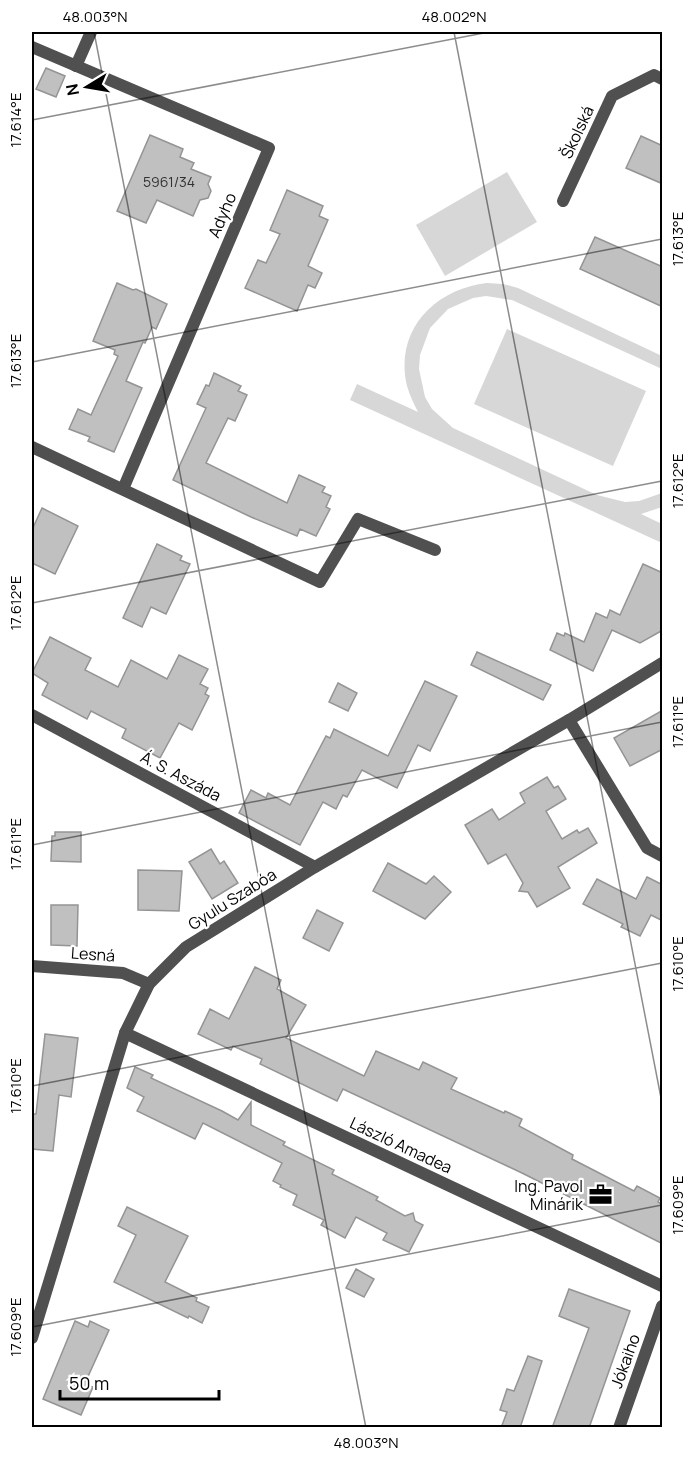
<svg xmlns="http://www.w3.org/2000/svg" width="694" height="1459" font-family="Manrope,sans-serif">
<rect width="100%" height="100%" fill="#fff"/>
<!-- green -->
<g fill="#d7d7d7">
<polygon points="507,172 537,222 445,276 416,225"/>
<path d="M 487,283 L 503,284 L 518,288 L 662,356 L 662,369 L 512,300 L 486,296 L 473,298 L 448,309 L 430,328 L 420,355 L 419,369 L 425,397 L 432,409 L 453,428 L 597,495 L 625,502 L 639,501 L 662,493 L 662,507 L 641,514 L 662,524 L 662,543 L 350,400 L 357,384 L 418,412 C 414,404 410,396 407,386 C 394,331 434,289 487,283 Z"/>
<polygon points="507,329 646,391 613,466 474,404"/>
</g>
<!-- building -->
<g fill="#c0c0c0" stroke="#949494" stroke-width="1.5">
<polygon points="46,68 65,76 56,97 36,89"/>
<polygon points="150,135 183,149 180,157 194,163 191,169 211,177 208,184 211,191 208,198 200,200 193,216 157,200 146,223 117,211"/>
<polygon points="641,136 663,146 663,184 626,168"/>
<polygon points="287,190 323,206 319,216 328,220 308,266 322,273 315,288 308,285 297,311 245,288 258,260 266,263 280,234 270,230"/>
<polygon points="595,237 663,267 663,307 580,269"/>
<polygon points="117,283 133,290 136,289 167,304 156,329 152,327 145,343 143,342 126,381 142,388 114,452 88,441 90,437 69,429 78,409 91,415 118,356 114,354 115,350 93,341"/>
<polygon points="214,373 241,386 238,391 247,395 235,421 228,418 206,463 287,503 299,475 325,487 322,492 331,496 326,507 330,509 316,536 300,529 297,536 251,517 173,480 206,408 197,404 206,385 209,386"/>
<polygon points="42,508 78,526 55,574 32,563 32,530"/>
<polygon points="157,544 182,556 180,560 190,564 166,614 151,607 142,627 123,618"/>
<polygon points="643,564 663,573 663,630 640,643 612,630 593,671 550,650 557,633 564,636 565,633 584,642 596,613 607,618 610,610 620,615"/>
<polygon points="50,637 91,658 85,670 118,687 131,660 167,679 179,655 208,669 200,684 208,688 205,694 209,696 192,730 179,723 160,758 122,738 126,729 91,711 87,719 42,695 48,683 32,673"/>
<polygon points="477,652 551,685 543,700 471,665"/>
<polygon points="425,681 457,696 430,751 418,745 397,788 362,770 347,797 343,795 336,809 323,802 300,845 239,813 251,790 266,798 268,793 290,805 326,736 330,738 334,729 388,756"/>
<polygon points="338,683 357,693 348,711 329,702"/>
<polygon points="663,710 663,749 630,766 614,738"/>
<polygon points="547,777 554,788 558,786 566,799 546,811 562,839 577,830 579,833 588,828 597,843 558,867 570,888 537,907 528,892 519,891 523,883 506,854 488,864 465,825 492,809 499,820 525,803 520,793"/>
<polygon points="55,832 81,832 81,862 51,861 52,836 55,836"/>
<polygon points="211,849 220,864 224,861 238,883 212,899 189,862"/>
<polygon points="388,863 426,884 434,876 451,892 425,919 373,891"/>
<polygon points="138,870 182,871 179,911 138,910"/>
<polygon points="647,877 663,885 663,921 651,915 640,936 621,927 623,924 583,904 597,879 636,899"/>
<polygon points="51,905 78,905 77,946 51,945"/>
<polygon points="317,910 343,923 329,951 303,938"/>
<polygon points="255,967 281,980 277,989 306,1005 286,1038 364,1076 376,1051 419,1070 423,1062 457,1078 451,1089 504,1113 505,1111 522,1119 519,1126 573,1155 572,1159 634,1191 637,1186 660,1198 658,1202 663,1205 663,1244 522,1173 343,1089 337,1101 260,1064 262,1059 233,1046 231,1050 198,1034 210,1009 229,1019"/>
<polygon points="45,1034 78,1038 71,1097 59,1095 53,1151 32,1149 32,1114 36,1114"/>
<polygon points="135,1067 153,1075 151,1078 222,1111 238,1120 251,1102 251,1125 285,1142 283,1145 334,1170 332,1174 378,1197 376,1200 405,1216 413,1213 415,1221 423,1225 409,1252 383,1240 387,1233 356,1217 345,1238 321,1225 324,1220 293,1205 297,1195 280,1187 281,1185 273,1181 282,1163 203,1123 195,1139 137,1111 144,1097 127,1088"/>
<polygon points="127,1207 188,1236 165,1282 197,1298 196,1301 209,1307 202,1323 189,1316 188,1318 114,1282 136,1235 118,1226"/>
<polygon points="356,1269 374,1279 364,1297 346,1288"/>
<polygon points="569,1289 630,1311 589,1428 552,1428 589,1328 559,1316"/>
<polygon points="75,1321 88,1327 90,1321 109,1330 86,1381 86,1385 93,1387 81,1415 43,1399"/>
<polygon points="528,1356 542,1361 520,1428 501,1428 507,1412 500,1410 507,1389 514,1391"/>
</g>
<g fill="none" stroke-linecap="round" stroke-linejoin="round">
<!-- minor -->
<g stroke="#505050" stroke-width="12">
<polyline points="32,47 269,148 123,489"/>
<polyline points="76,66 91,32"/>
<polyline points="563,201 612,96 654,75 662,79"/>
<polyline points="32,447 320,582 358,519 435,550"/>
<polyline points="32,715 315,867"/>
<polyline points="569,720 647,848 662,856"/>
<polyline points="32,966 123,973 149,984"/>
<polyline points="125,1033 662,1286"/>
<polyline points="619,1428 662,1306"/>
</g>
<!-- tertiary -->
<polyline stroke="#505050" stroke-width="12" points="32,1338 125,1033 149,984 186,947 315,867 569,720 662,663"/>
</g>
<!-- ticks -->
<path fill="none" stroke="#000" stroke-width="1.5" stroke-opacity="0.45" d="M 94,32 L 366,1428M 454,32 L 662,1103M 32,120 L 489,32M 32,362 L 662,239M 32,603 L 662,481M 32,845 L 662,722M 32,1086 L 662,963M 32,1327 L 662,1205"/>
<!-- icons -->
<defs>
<symbol id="office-bare" viewBox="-9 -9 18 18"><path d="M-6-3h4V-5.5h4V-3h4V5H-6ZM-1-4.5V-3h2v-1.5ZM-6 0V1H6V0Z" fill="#000" stroke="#fff" stroke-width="2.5" paint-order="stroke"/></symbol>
</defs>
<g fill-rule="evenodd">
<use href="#office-bare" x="584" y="1178" width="33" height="33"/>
</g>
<g text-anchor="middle" stroke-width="4.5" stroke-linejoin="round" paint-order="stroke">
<!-- number labels -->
<g font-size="14" fill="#303030">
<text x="169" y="187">5961/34</text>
</g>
<!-- street labels -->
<g font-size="16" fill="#000" stroke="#fff">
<text transform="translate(577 132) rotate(-65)" y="6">Školská</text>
<text transform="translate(222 215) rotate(-67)" y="6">Adyho</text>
<text transform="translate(181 776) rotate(28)" y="6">Á. S. Aszáda</text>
<text transform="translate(232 899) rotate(-32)" y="6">Gyulu Szabóa</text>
<text transform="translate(93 954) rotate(4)" y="6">Lesná</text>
<text transform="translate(401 1145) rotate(25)" y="6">László Amadea</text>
<text transform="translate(625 1361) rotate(-70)" y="6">Jókaiho</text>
</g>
<!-- poi labels -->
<g font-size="16" fill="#000" stroke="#fff" text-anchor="end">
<text x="583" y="1192">Ing. Pavol<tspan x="583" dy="18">Minárik</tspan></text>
</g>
</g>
<!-- border -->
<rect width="694" height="1459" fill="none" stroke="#ffffff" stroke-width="66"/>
<!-- north arrow -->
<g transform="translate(87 87) rotate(259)" stroke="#ffffff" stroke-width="4.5" paint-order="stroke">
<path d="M0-4.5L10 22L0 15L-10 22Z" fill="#000000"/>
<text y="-9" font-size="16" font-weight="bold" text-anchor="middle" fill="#000000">N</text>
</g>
<!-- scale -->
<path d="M60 1390v9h159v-9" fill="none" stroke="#000000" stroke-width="3"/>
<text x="69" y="1390" font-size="18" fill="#000000" stroke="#ffffff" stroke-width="4.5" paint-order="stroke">50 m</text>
<rect x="33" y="33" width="628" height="1393" fill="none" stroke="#000" stroke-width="2"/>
<g font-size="15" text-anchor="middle" fill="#000">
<text x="95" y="22">48.003°N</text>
<text x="454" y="22">48.002°N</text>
<text transform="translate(16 120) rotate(-90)" y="5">17.614°E</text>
<text transform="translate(678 239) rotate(-90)" y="5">17.613°E</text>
<text transform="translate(16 361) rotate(-90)" y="5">17.613°E</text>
<text transform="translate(678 481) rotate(-90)" y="5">17.612°E</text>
<text transform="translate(16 603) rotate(-90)" y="5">17.612°E</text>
<text transform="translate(678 722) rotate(-90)" y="5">17.611°E</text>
<text transform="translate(16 844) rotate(-90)" y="5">17.611°E</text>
<text transform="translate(678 964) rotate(-90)" y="5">17.610°E</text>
<text transform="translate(16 1086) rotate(-90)" y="5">17.610°E</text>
<text transform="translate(678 1205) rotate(-90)" y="5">17.609°E</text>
<text transform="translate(16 1327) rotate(-90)" y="5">17.609°E</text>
<text x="366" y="1448">48.003°N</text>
</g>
</svg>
